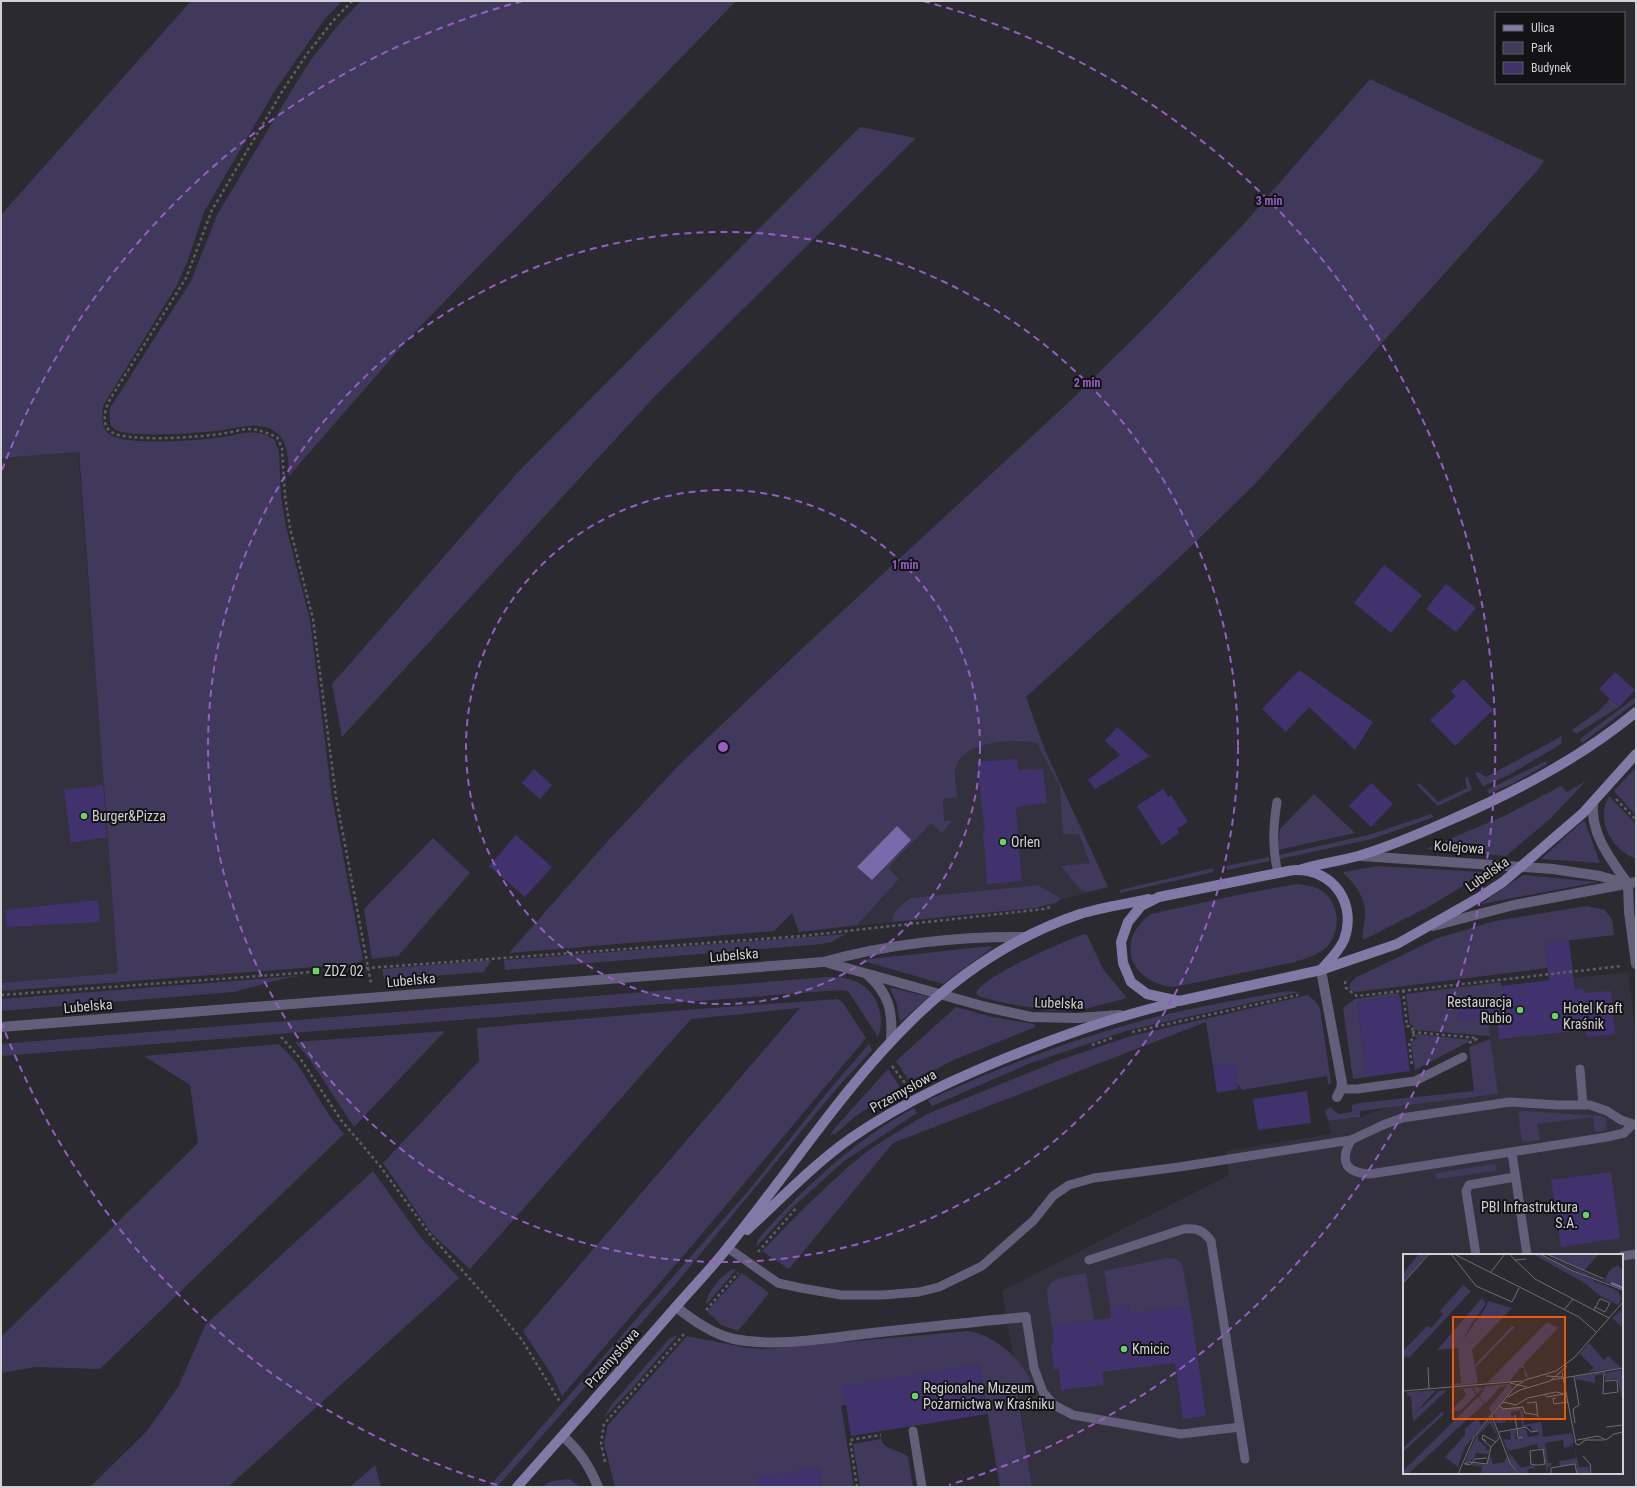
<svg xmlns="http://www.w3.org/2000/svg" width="1637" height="1488" font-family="'Roboto Condensed',sans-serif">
<rect width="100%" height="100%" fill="#2b2a30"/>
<!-- built -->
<g fill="#33313d" fill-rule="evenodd">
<polygon points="78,452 119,973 1,983 1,458"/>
<polygon points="1026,697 1048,757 1108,887 1060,900 1060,898 1038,885 911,898 903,904 893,916 892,922 799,932 793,913"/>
<path d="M 1628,972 L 1636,1035 L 1636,1487 L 1032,1487 L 1014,1363 L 1002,1291 L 1229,1175 L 1226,1151 L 1331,1134 L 1328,1121 L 1360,1117 L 1385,1108 L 1497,1094 L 1490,1039 L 1488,1003 L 1503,1001 L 1501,986 ZM 1404,1255 L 1622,1255 L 1622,1473 L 1404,1473 Z"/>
</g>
<!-- green -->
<g fill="#40395c">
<path d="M 191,1 L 342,1 L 324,20 L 274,92 L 204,212 L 188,260 L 177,285 L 103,406 C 102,415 101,428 109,434 C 126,447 202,440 224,437 C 235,435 246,431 257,433 C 263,433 269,437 274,439 L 279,452 L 281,496 L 286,527 L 310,620 L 332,798 L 363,960 L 354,964 L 1,991 L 1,983 L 118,973 L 79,452 L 1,458 L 1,215 Z"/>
<path d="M 361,1 L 736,1 L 409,338 L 289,476 C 288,462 289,443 277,433 C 260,419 235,429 215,431 C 197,433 125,439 113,428 C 108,423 110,414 110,408 L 191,281 L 217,215 L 287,98 L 310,61 L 339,24 Z"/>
<path d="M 1370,79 L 1544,161 L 1536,172 L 1255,484 L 1181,556 L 1026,697 L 1043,746 L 1108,887 L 1087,892 L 1080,889 L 1061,866 L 1090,863 L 1079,834 L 1063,834 L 1060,787 L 1037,743 C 1015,738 964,741 956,766 C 953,774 957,789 957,797 L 943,799 L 944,821 L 952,821 L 942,833 L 931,823 L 888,868 L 899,879 L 857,925 L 799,932 L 792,913 L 774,931 L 509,953 L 606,843 L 680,764 L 808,643 L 1068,403 L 1148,324 L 1242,226 Z"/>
<polygon points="860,127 916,138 655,396 342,737 332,684 520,470"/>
<polygon points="1636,697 1636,702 1582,743 1580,739"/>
<polygon points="1610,699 1619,707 1576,734 1572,730 1599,711"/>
<polygon points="1562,736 1561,744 1509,775 1483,786 1475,773 1478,772 1486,777"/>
<polygon points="1546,761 1547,764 1514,783 1489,794 1487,790"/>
<polygon points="1636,767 1636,816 1614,791"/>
<polygon points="1468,777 1472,790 1438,806 1417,785 1419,783 1438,802 1467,788 1465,778"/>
<polygon points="1586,781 1551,818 1506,856 1426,849 1504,816 1561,786 1567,792"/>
<polygon points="1314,794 1355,833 1278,850 1280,829"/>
<path d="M 1609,796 L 1636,824 L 1636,859 C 1612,850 1595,820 1609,796 Z"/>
<polygon points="1431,814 1434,817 1372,839 1280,859 1279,855 1372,834"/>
<polygon points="1583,821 1585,822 1600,863 1541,859"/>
<polygon points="433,838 470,873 398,956 372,959 364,909"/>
<polygon points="1269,857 1270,861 1227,870 1226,866"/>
<path d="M 1377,866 L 1482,872 L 1483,874 L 1430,906 L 1363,940 C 1362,932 1365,923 1365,915 C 1366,899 1355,883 1343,873 L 1344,872 Z"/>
<polygon points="1213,868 1214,872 1120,893 1120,890"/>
<polygon points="1523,875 1597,882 1598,882 1481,904"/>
<path d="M 1296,884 C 1304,885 1315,886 1322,891 C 1341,904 1342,936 1323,950 C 1315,956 1304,959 1295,962 L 1174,987 C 1130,983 1114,941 1151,914 L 1237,895 Z"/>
<path d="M 1038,885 L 1060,898 L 1060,900 L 1055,903 L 1035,908 L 892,922 C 891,912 903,903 911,898 Z"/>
<polygon points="1587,906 1605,910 1612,920 1614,935 1545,943 1548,968 1356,992 1349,989 1350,984 1355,978 1438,938 1495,921"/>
<polygon points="846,934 831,942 822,944 505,970 504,960"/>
<path d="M 1084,934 L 1087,935 L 1103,969 L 1127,998 L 1085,1009 L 1050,1011 L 1000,1002 L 978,996 L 976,993 C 984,975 1063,942 1084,934 Z"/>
<polygon points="991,946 992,948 943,984 860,960"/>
<polygon points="491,960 484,972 396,979 395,980 384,979 382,969"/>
<polygon points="309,975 286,978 234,992 1,1011 1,999"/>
<path d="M 828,977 C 839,977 849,978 859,983 C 877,993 886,1017 878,1037 L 848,991 L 839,990 L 1,1056 L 1,1044 Z"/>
<polygon points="1501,982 1503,1001 1488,1004 1490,1036 1414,1030 1413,1025 1410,1025 1406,994"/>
<polygon points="890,988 892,988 929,997 900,1022 897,1004"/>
<path d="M 1287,991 L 1300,992 L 1129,1030 L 1028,1064 L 932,1106 L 928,1100 C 1002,1066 1078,1037 1156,1017 C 1199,1006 1244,999 1287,991 Z"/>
<polygon points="1397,993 1400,996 1357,1002 1367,1077 1353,1079 1343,1008 1355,999"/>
<polygon points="1308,995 1315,1001 1320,1008 1331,1083 1328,1084 1327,1076 1242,1090 1237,1083 1234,1063 1213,1066 1206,1022 893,1143 789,1269 762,1251 805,1207 849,1166 873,1147 925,1115 1060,1060 1131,1036"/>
<polygon points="838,999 843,1003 866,1038 696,1241 562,1396 553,1377 523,1331 800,1008 691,1019 470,1269 433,1235 383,1163 479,1061 477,1028 684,1010"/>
<polygon points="956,1007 992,1017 1034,1024 1035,1027 956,1059 910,1082 896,1061"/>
<polygon points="445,1031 354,1127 310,1060 295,1042"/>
<polygon points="1415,1034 1472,1040 1415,1070 1411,1043 1416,1039"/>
<polygon points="1490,1039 1498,1094 1360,1111 1360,1117 1328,1121 1325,1111 1330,1107 1339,1114 1352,1112 1352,1105 1359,1103 1474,1091 1469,1047"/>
<polygon points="279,1044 296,1062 331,1118 344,1134 100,1369 36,1367 1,1373 1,1337 198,1143 190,1085 144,1056"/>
<polygon points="869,1044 872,1050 837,1088 679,1280 497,1487 489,1487 749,1190 830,1089"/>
<polygon points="888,1069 900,1087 857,1115 835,1134 831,1134 833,1130"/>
<path d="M 914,1108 L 917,1113 L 844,1161 L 795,1205 L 756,1247 L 758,1239 C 804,1188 853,1141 914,1108 Z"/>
<polygon points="1526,1111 1601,1116 1606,1118 1607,1128 1604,1131 1595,1132 1593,1117 1537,1124 1540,1140 1522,1142 1518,1112"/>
<polygon points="1493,1164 1496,1166 1497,1169 1494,1171 1437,1179 1435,1173"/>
<polygon points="373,1171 422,1239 459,1278 228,1487 90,1487 147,1431 178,1387 206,1324"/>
<polygon points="1168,1258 1176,1259 1182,1264 1190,1306 1129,1314 1128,1305 1110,1307 1104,1271"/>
<path d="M 733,1269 L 736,1270 L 706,1305 C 706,1292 722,1275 733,1269 Z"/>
<polygon points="742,1273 769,1293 738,1331 721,1325 707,1311"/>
<path d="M 1086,1273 L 1094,1320 L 1052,1325 C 1045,1281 1040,1281 1086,1273 Z"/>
<path d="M 968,1331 C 992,1334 1023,1359 1031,1382 L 1016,1384 L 1032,1487 L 1000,1487 L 979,1364 L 841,1406 L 854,1487 L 822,1487 L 819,1467 L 767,1487 L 615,1487 L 604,1443 L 608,1425 L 687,1336 L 747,1348 L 766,1349 Z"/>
<polygon points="678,1335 636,1384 603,1419 612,1404 670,1338"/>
<path d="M 881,1439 C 884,1451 900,1449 908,1457 L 913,1487 L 860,1487 L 853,1444 Z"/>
<polygon points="375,1465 381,1487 350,1487"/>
<polygon points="569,1479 580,1487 540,1487 552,1481"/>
</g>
<!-- water -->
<polygon fill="#786bab" points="897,826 911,840 872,880 857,867"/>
<!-- building -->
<g fill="#41326d">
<polygon points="1384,565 1422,595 1391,633 1354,603"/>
<polygon points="1446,584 1476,608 1456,632 1426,609"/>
<polygon points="1299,670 1373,722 1355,750 1309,707 1286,732 1262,709"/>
<polygon points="1615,672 1635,690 1619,707 1599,689"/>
<polygon points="1464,679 1493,710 1455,746 1430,720 1456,696 1451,691"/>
<polygon points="1117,727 1150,756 1095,789 1088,780 1120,755 1105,741"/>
<polygon points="1017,759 1018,770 1043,769 1047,803 1017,807 1018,808 1016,809 1022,881 987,884 983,833 985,833 977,762"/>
<polygon points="534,769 552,785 540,799 522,783"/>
<polygon points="1371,783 1393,804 1371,827 1349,806"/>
<polygon points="103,785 107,837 71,843 64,790"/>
<polygon points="1163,789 1168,797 1171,795 1188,822 1177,829 1179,833 1162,845 1137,806"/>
<polygon points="516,835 552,867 525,897 489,866"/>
<polygon points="98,900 100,922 7,927 5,910"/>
<polygon points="1569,940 1575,990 1583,989 1583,993 1611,991 1615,1034 1587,1037 1586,1030 1499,1039 1497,1018 1459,1020 1458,1002 1503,999 1501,986 1549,980 1545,943"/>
<polygon points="1400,996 1410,1071 1367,1077 1357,1002"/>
<polygon points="1234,1062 1238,1089 1217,1093 1213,1066"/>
<polygon points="1307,1091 1311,1123 1258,1130 1253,1099"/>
<polygon points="1611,1172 1620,1238 1561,1247 1551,1180"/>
<polygon points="1128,1305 1129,1314 1190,1306 1206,1416 1183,1419 1175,1363 1102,1372 1104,1385 1061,1390 1059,1369 1054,1370 1051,1344 1054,1343 1052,1325 1111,1318 1110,1307"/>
<polygon points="979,1364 987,1414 851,1436 843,1386"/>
<polygon points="819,1467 822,1487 758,1487 757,1477"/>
</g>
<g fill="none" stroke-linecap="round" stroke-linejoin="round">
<!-- path -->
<g stroke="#5e5d62" stroke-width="2.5" stroke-dasharray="3 3" stroke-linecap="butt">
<path d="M 352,1 L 333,21 L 307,54 L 283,90 L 212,210 L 186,278 L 112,396 C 106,406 100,422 110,431 C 124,443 200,437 220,434 C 229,433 238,430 247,429 C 258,429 267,433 277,437 L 282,448 L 285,496 L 290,528 L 313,619 L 336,797 L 371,983"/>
<polyline points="1616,799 1636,820"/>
<polyline points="1345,981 1346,988 1357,996 1622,966"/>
<polyline points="1403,990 1407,1026 1412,1027 1414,1038 1409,1042 1412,1066"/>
<polyline points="1,995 802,936 1044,909 1053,906"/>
<polyline points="1132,1032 1298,995"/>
<polyline points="1412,1032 1478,1038"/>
<polyline points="281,1037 300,1058 341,1120 380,1166 432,1237 488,1299 522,1340 560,1402"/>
<polyline points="1469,1043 1479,1038"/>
<polyline points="1092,1045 1112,1038"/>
<polyline points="892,1066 905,1083"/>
<polyline points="758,1252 797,1207"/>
<polyline points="706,1310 738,1273"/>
<polyline points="605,1462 601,1443 604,1424 685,1333"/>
<polyline points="857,1487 850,1440 881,1435"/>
</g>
<!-- service -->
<g stroke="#635e79" stroke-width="9">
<path d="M 1277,802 C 1273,827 1272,848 1278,873"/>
<polyline points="1580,1069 1583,1105"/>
<polyline points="1341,1089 1357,1089 1415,1081 1463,1057"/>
<path d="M 1351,1140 C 1339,1162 1346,1173 1370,1174 L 1607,1137 L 1624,1133 L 1632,1125"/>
<polyline points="1512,1153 1527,1255"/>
<polyline points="728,1248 778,1283 801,1288 841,1295 883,1295 919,1292 939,1287 982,1266 1034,1220 1053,1196 1069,1185 1094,1178 1179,1167 1351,1140 1383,1125 1402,1118 1510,1102 1558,1105 1590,1105 1607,1111 1621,1120 1636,1125"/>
<polyline points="1476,1255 1466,1191 1469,1185 1515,1177"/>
<polyline points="1622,1256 1636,1254"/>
<path d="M 1089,1260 L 1184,1229 C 1197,1228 1203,1230 1211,1241 L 1245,1459"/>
<polyline points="1026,1317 1034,1368 1043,1392 1054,1405 1073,1415 1181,1434 1240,1427"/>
<polyline points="913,1431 922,1487"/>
</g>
<!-- minor -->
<g stroke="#635e79" stroke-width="10">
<polyline points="1628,884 1629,912 1636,964"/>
<polyline points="1321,970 1342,1083 1341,1089 1337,1097"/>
<path d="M 676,1307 C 693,1320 712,1334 734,1339 C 775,1347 821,1339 863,1334 C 917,1328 972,1322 1026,1317"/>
<path d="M 563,1436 C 580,1452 589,1465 598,1487"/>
</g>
<!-- tertiary -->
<g stroke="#635e79" stroke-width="10">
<path d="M 1593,803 C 1590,834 1611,860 1628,884"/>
<polyline points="1361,856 1553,869 1600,876 1628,884"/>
<polyline points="1433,926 1514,905 1636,882"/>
<polyline points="825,962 986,1007 1031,1017 1077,1018 1120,1015"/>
<path d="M 867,974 C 889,994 893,1010 891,1040"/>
<path d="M 1,1027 L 823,962 C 887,944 960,936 1026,937"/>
</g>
<!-- secondary -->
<g stroke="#827aa6" stroke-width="10">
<path d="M 1302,869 C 1320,864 1339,861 1358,856 C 1388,847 1419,834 1448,821 C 1515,792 1579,759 1636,712"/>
<path d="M 1321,970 C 1329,961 1339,951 1344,940 C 1357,905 1335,870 1296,870 C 1290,870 1284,872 1278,873 L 1159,897 L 1141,906 L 1128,922 L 1121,942 L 1123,963 L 1131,982 L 1147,994 L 1179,1001 L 1321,970 L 1397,944 L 1480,897 L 1503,882 L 1583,813 L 1636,754"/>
<path d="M 747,1230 C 781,1199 814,1164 851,1138 C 905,1101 961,1076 1021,1052 C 1071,1032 1121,1015 1173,1003"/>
<path d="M 517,1487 C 569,1428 621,1370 673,1310 C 691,1289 711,1269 728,1247 C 833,1118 911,971 1080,914 C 1102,907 1126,904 1149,899"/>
</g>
</g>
<!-- distance rings -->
<g fill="none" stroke="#955ec6" stroke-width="2" stroke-dasharray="7 5">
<circle cx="723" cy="747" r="257"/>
<circle cx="723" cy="747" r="515"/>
<path d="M497 1485A772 772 0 0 1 2 1024M2 470A772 772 0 0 1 523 1M923 1A772 772 0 0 1 949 1485"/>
</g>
<!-- markers -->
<g fill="#6ad363" stroke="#131316" stroke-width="1.5">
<circle cx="84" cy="816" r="4"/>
<circle cx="1003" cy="842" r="4"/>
<rect x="312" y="967" width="8" height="8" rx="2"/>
<circle cx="1520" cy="1010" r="4"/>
<circle cx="1555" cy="1016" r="4"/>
<circle cx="1586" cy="1215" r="4"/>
<circle cx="1124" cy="1349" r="4"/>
<circle cx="915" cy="1396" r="4"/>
</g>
<g text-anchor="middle" stroke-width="4" stroke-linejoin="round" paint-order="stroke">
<!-- poi labels -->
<g font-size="14" fill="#d1d1d5" stroke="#131316" text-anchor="start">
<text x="92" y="821">Burger&amp;Pizza</text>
<text x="1011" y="847">Orlen</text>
<text x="324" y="976">ZDZ 02</text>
<text x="1512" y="1007" text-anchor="end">Restauracja<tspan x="1512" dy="16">Rubio</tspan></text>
<text x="1563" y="1013">Hotel Kraft<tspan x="1563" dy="16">Kraśnik</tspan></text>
<text x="1578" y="1212" text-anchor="end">PBI Infrastruktura<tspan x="1578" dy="16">S.A.</tspan></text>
<text x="1132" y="1354">Kmicic</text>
<text x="923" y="1393">Regionalne Muzeum<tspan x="923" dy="16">Pożarnictwa w Kraśniku</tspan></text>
</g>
<!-- street labels -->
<g font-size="14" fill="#d1d1d5" stroke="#131316">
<text transform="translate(1459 847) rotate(4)" y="5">Kolejowa</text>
<text transform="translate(1487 874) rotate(-35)" y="5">Lubelska</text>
<text transform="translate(734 955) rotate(-5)" y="5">Lubelska</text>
<text transform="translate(411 980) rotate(-5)" y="5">Lubelska</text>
<text transform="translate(1059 1003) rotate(2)" y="5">Lubelska</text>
<text transform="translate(88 1006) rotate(-5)" y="5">Lubelska</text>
<text transform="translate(903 1091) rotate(-29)" y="5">Przemysłowa</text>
<text transform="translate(612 1358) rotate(-49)" y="5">Przemysłowa</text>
</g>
</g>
<!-- overview -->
<g transform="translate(1403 1254)">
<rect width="220" height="220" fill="#2b2a30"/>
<path d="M 16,0 L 25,0 L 0,29 L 0,19 ZM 130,0 L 136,0 L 192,27 L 192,29 L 194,28 L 215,37 L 218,44 L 217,48 L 215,51 L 197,42 L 183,30 ZM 139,0 L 201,27 L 207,16 L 215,11 L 220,17 L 220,34 L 180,20 ZM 144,0 L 196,0 L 181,17 ZM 60,31 L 68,37 L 6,104 L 3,102 L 0,105 L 0,97 L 24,72 L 28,74 L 40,60 L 37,57 ZM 79,44 L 83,50 L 69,69 L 59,87 L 81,56 L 84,50 L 85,47 L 109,54 L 69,96 L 75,129 L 50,132 L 48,130 L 58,129 L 55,94 L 34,96 ZM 220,55 L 220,74 L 209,64 ZM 144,68 L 155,74 L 120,111 L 126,124 L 122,122 L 121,114 L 117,114 L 107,127 L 84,129 ZM 109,72 L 112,73 L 73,113 L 73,110 ZM 186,89 L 201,106 L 205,102 L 218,114 L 184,118 L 191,114 L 177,100 L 174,103 ZM 218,116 L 220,129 L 219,144 L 214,124 L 203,126 L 202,119 ZM 199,118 L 200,120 L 192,122 L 192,129 L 172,125 L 174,122 ZM 100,131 L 107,131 L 109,135 L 62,193 L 55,213 L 42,203 L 62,181 L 62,175 L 75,163 L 78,171 L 88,159 L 86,154 L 104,132 L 97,133 L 82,150 L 76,143 L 82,133 L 90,132 L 74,133 L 80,134 L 74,140 L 70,134 L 43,136 L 106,130 L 109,131 L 110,134 L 108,131 ZM 69,134 L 73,141 L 57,157 L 48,157 L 63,141 L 60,135 ZM 37,136 L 32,137 L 10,162 L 36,137 L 44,136 L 10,168 L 8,143 L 4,141 L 4,138 L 17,137 L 18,140 L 19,137 ZM 75,143 L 81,150 L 5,220 L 0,220 L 0,217 ZM 96,154 L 117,154 L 120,158 L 121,171 L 138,168 L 140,183 L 169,179 L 171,189 L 165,191 L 171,191 L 161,194 L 160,186 L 142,189 L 145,209 L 150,209 L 145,214 L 144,220 L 139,194 L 135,194 L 134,190 L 105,197 L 100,185 L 108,186 L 107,177 L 111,176 L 113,176 L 112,185 L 122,183 L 116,183 L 115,175 L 123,175 L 125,183 L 136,181 L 136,177 L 129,178 L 128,172 L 119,173 L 117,156 L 108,158 L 108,162 L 112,163 L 113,174 L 111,166 L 106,167 L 106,164 L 102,164 L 103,168 L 94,169 L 91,160 ZM 39,158 L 41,159 L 39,162 L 0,198 L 0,194 ZM 88,164 L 95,183 L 91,186 L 94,182 L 87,169 L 75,181 L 75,186 L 83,193 L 83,197 L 87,195 L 85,200 L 73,199 L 71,205 L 61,209 L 74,181 ZM 171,192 L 176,213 L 185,213 L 187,220 L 175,220 L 173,210 L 157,212 L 156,208 L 153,208 L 173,204 ZM 106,198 L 118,214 L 131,211 L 132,217 L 130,214 L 124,215 L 126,220 L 132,220 L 117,220 L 107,208 ZM 87,201 L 90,210 L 103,208 L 101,207 L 104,203 L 114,220 L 78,220 L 79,213 L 68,211 L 69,209 L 84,211 Z" fill="#40395c"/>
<path fill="none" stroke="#786bab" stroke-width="2" d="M 208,29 L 220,34"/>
<path fill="none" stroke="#6d6d72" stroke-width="1" d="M 48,0 L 73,32 L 109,48 L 116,34M 51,0 L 176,63 L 193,78M 106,0 L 132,25 L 206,64M 137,0 L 170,17 L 220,36M 143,0 L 201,25M 111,6 L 123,5M 87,19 L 102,0M 0,29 L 26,0M 161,56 L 170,45M 191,56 L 192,53 L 194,51 L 195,48 L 197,45 L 198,45 L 207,49 L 202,58 L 192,53M 171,104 L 220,48M 25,113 L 26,135M 201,117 L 200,140 L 215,138 L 214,126 L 202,127M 159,118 L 173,190 L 176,191 L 182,186 L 201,186M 143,122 L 160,123M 171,122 L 176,151 L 170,155 L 172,169M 148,126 L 220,114M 107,129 L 124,133M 0,137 L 119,127M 142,141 L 144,143 L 161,140M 105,143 L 117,136 L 147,127 L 164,112M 153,144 L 150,145 L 151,150 L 165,148M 100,148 L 113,151 L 125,144 L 153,138 L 163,140M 124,149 L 133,148 L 135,163M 96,152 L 101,155 L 120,153 L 122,159 L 135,161M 112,161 L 114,175M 89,162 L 107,209 L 116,220M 203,173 L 220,171M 114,175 L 115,184 L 120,183M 96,178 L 123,173 L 128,178 L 135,177M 79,185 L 88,193M 174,186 L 195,182 L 203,186 L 211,180 L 220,178M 83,187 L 79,184 L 80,181 L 93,188M 180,202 L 187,210 L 188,220M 61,210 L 67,208 L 84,210 L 88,193 L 97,183M 62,210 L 67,211 L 72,205 L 84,204M 127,210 L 128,210 L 132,211 L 137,211 L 142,210 L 140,195 L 127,197 L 128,210M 55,220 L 71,183 L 111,134 L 122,126 L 153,117 L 172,103M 148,220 L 148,214 L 172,210 L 174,220"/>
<path fill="#e8590c" fill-opacity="0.15" stroke="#e8590c" stroke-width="2" d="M 50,63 L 162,63 L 162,165 L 50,165 Z"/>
<rect width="220" height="220" fill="none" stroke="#d1d1d5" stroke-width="2"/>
</g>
<circle cx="723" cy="747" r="6" fill="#955ec6" stroke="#131316" stroke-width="2"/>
<g font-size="12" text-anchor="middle" font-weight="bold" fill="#955ec6" stroke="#131316" stroke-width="4" stroke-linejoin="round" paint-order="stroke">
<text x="1269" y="205">3 min</text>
<text x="1087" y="387">2 min</text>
<text x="905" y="569">1 min</text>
</g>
<!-- border -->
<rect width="1637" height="1488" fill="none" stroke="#d1d1d5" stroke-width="4"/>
<!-- legend -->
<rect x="1495" y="12" width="130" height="72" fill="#131316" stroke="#5f5f62"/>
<rect x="1503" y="25" width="20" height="6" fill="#827aa6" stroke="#5f5f62"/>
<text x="1531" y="32" font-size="12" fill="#d1d1d5">Ulica</text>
<rect x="1503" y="42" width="20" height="12" fill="#40395c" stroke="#5f5f62"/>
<text x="1531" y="52" font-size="12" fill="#d1d1d5">Park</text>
<rect x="1503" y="62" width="20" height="12" fill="#41326d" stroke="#5f5f62"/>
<text x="1531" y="72" font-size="12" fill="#d1d1d5">Budynek</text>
</svg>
